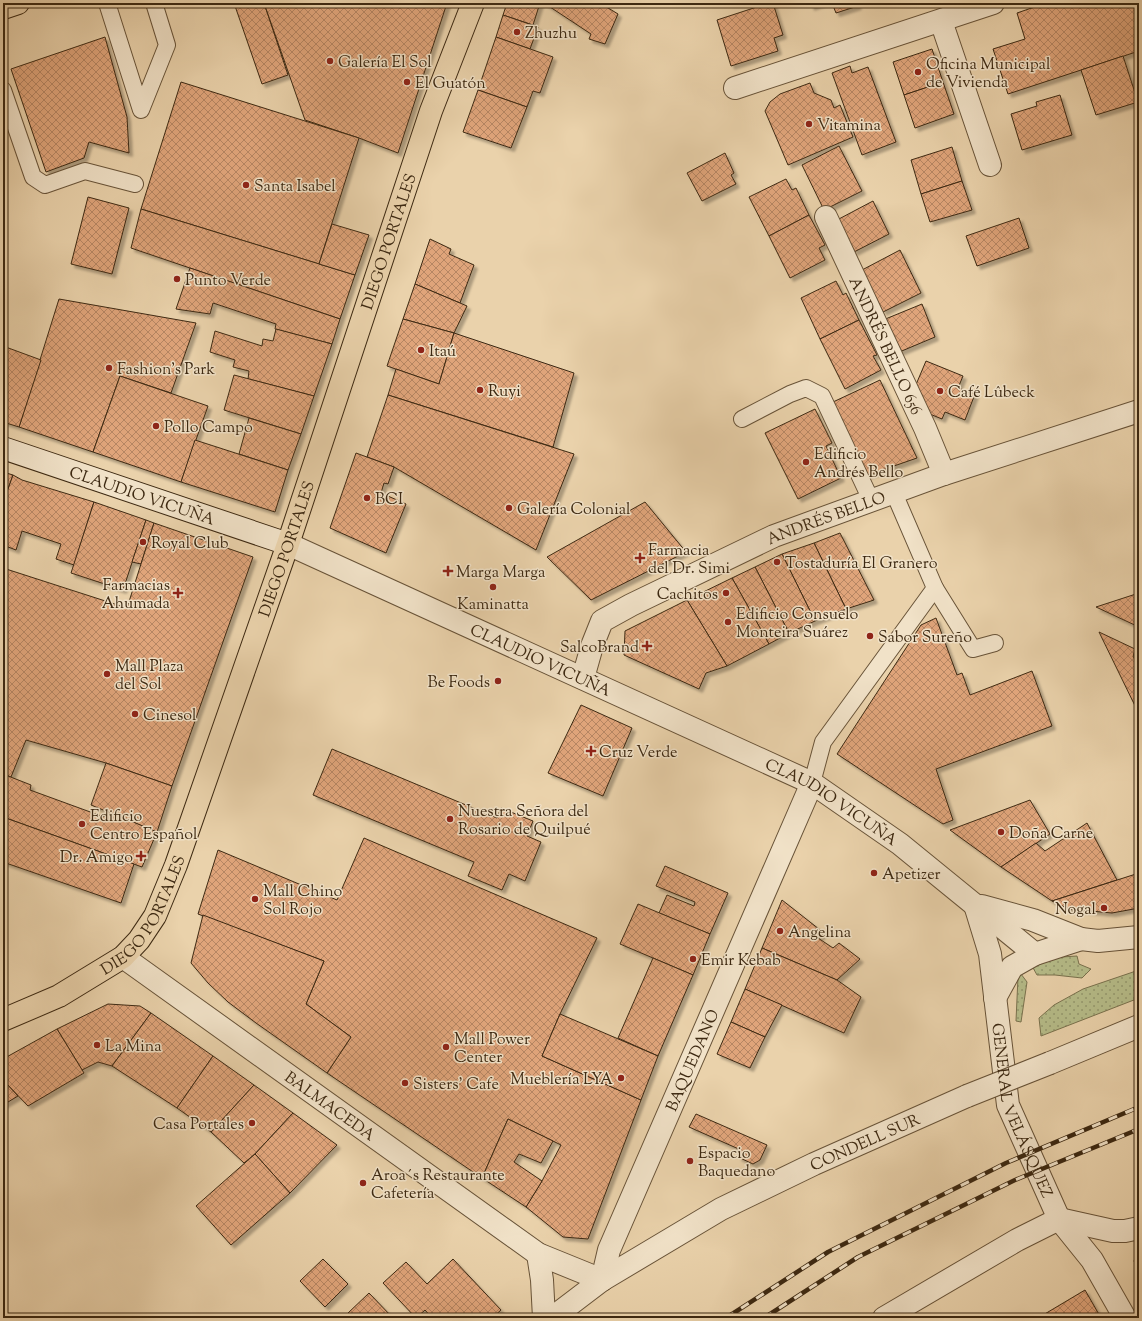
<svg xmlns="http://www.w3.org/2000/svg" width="1142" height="1321" font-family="'Sorts Mill Goudy',serif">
<defs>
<pattern id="grass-dots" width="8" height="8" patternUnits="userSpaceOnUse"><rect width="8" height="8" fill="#b6bc89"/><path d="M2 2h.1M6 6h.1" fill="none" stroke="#95996f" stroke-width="1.8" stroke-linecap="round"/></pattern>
<pattern id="building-cross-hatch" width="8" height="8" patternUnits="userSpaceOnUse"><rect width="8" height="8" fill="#dfa47a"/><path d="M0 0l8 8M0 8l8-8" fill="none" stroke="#b68663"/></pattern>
<filter id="shadow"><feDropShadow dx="3.5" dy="3.5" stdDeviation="1" flood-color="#0004"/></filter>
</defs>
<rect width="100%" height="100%" fill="#ead2ab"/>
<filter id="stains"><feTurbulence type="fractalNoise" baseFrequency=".005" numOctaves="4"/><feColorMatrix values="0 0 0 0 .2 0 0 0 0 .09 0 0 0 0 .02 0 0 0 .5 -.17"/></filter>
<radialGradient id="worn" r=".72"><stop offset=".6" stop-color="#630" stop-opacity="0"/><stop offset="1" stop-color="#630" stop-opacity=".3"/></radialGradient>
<!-- grass -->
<g fill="url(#grass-dots)" stroke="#7a724e">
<polygon points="1077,956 1079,964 1091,969 1082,978 1055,975 1037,975 1032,966 1046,958"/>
<polygon points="1139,970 1139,998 1041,1036 1039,1018 1054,1005 1083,989"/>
<polygon points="1021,974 1027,982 1021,1022 1016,1021 1018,977"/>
</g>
<!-- building -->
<g fill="url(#building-cross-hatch)" stroke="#3d2912" filter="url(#shadow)">
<polygon points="234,3 264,3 288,75 262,84"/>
<polygon points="264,3 447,3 398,153 359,138 305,120"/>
<polygon points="507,3 540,3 533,25 503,15"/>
<polygon points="544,3 600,3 618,14 605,44 589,39 591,34"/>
<polygon points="769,3 773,3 783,35 774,38 778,51 731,66 717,20"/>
<polygon points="810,3 822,3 811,7"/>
<polygon points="832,3 857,3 858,6 836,13"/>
<polygon points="1046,3 1139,3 1139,51 1008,94 993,49 1025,39 1017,13"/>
<polygon points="503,15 538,27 530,49 496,37"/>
<polygon points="105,37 127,117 129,153 89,142 84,158 46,172 11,69"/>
<polygon points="496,37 553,57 540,93 533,91 527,107 478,90"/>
<polygon points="932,49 943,82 904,95 893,62"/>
<polygon points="1123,56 1138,102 1096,115 1081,70"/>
<polygon points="850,66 852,73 868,67 896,142 862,155 832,73"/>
<polygon points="181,82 359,138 319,264 141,209"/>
<polygon points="943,82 954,114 915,128 904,95"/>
<polygon points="810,83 814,93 831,100 834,108 840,105 853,137 788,165 765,111 770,102 780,94"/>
<polygon points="478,90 527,107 511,148 463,132"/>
<polygon points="1060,95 1072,135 1022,150 1011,114 1037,106 1036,102"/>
<polygon points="839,146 862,191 824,210 802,165"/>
<polygon points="952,147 962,181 921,194 911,160"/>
<polygon points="725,153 734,173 731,175 736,184 702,201 687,173"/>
<polygon points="786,179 792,190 796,188 809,215 769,236 749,197"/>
<polygon points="962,181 972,210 930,222 921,194"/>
<polygon points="88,197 129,208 112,274 71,264"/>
<polygon points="873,201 889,234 854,252 837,220"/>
<polygon points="141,209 355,275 340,319 131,248"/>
<polygon points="809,215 825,245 819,248 825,260 790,278 769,236"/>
<polygon points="1019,218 1029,248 977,266 966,236"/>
<polygon points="332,224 369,235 355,275 319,264"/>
<polygon points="430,239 451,249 449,254 474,265 460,303 415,284"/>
<polygon points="900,250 921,293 883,312 862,270"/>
<polygon points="190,268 340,319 332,344 275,329 276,324 213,303 210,314 176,309"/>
<polygon points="836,281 843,295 846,293 859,320 820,339 801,298"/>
<polygon points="415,284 467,306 454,333 403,319"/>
<polygon points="59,299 196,323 171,393 120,376 93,452 19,427"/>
<polygon points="922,304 935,337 897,353 883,320"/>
<polygon points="403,319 454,333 439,384 387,366"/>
<polygon points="859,320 877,355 873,356 881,370 845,389 820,339"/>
<polygon points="276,329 332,344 314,396 248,379 249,371 233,367 235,360 210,352 215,331 262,346 263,339 273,341"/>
<polygon points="454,333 574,373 553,447 388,395 396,369 439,384"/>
<polygon points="3,346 41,360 19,427 3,422"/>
<polygon points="926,361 963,376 958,388 975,394 965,420 945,412 942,419 920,410 924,399 912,394"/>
<polygon points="234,375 314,396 301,434 224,410"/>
<polygon points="120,376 208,406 181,482 93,452"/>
<polygon points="880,380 917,458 868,475 833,402"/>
<polygon points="388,395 574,454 536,550 394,467 367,457"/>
<polygon points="815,409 832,443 826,446 841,478 798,499 765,433"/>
<polygon points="249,418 301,434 288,470 239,454"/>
<polygon points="195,440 288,470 275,512 181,482"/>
<polygon points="356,453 394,467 388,484 384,483 381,493 406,504 386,553 330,528"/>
<polygon points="3,472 13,475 3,503"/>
<polygon points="13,475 22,480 94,502 74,565 56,559 61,544 22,531 16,550 3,545 3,503"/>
<polygon points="94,502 146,520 123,590 71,573"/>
<polygon points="645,502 686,552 591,600 547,557"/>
<polygon points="146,520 154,523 141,564 132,562"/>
<polygon points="154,523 253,557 172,786 106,763 26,740 11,777 3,774 3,568 127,608"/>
<polygon points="840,533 874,600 846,609 814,543"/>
<polygon points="814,543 846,609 815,621 782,554"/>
<polygon points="782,554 815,621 789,633 755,567"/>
<polygon points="755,567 789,633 769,644 732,578"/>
<polygon points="732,578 769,644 727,666 687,600"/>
<polygon points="1139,593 1139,627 1096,607"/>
<polygon points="687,600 727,666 706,673 699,689 624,655 625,631"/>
<polygon points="936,618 957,675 962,673 970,695 1032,671 1052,726 936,769 953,820 943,824 837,754 921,625"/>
<polygon points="1099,632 1135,649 1133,657 1139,660 1139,714"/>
<polygon points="581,705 632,728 603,796 548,773"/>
<polygon points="332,749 497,818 501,808 533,821 527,836 541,842 525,881 509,874 502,890 468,876 474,862 313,795"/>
<polygon points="106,763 172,786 157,832 91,805"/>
<polygon points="3,774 31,785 30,790 104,817 107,811 157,832 142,867 3,817"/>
<polygon points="1030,800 1050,834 1001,867 950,830"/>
<polygon points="3,817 134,864 121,903 3,862"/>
<polygon points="1087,823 1117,880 1052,901 1001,867 1036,843 1045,851"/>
<polygon points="364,838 597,938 560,1014 542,1056 641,1100 588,1239 563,1237 526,1207 542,1181 561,1145 508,1119 482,1178 327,1073 351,1037 306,1004 324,961 198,914 218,850 337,900"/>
<polygon points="665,866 728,893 710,934 659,913 667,895 694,906 695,902 656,886"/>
<polygon points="1139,873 1139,908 1112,913 1069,909 1052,901"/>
<polygon points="782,900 824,933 818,938 833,948 839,943 860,959 837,980 762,948"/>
<polygon points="638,904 710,934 693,975 620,944"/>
<polygon points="203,915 324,961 306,1004 351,1037 327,1073 256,1023 228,1002 208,983 191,963"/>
<polygon points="762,948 837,980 861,997 844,1033 745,989"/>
<polygon points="653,958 693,975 658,1056 618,1038"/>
<polygon points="745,989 782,1005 765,1037 731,1022"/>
<polygon points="108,1004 140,1006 151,1013 112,1066 98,1062 82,1070 57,1029"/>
<polygon points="151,1013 213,1056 177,1108 112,1066"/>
<polygon points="560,1014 658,1056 641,1100 542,1056"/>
<polygon points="731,1022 765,1037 750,1068 717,1054"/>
<polygon points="57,1029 84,1073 28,1106 3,1080 3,1059"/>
<polygon points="213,1056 254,1085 211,1132 177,1108"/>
<polygon points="3,1080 18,1096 3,1105"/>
<polygon points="254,1085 293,1113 255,1154 244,1163 211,1132"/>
<polygon points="293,1113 337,1145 290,1193 255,1154"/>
<polygon points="696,1114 767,1145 760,1160 753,1164 738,1157 741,1150 689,1127"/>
<polygon points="508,1119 553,1141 541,1163 519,1154 514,1162 542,1181 526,1207 482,1178"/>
<polygon points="255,1154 290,1193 231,1245 196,1206"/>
<polygon points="1138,1253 1139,1253 1139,1271 1134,1261"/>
<polygon points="323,1259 348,1284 325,1307 300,1281"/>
<polygon points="453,1259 501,1310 492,1318 432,1318 425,1310 416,1318 383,1283 406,1262 427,1284"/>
<polygon points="1085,1290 1101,1318 1038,1318"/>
<polygon points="369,1293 393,1318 351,1318 347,1314"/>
</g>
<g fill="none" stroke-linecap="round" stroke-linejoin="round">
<defs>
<g id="service">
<polyline points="107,3 141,110 167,45 154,3"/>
<polyline points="3,90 33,177 45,185 85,171 135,184"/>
<polyline points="742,419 790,394 806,388 822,396 871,500"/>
<polyline points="935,588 973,649 995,643"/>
<polyline points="812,783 823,742 935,588 894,493"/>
</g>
<g id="minor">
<polyline points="941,21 990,165"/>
<polyline points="735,88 993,3"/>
<path id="s1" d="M 826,217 L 925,428 L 944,474"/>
<path id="s2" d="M 583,678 L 592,646 L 602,621 L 631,605 L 774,536 L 944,474 L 1139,411"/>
<polyline points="1059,1219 1092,1260 1125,1318"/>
<path id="s3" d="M 602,1280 L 609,1250 L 812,783"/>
</g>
<g id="tertiary">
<path id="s4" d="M 288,544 L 812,783 L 900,844 L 1035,954"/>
<path id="s5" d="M 975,905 L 990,954 L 1008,1105 L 1059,1219"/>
<polyline points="982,906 1033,920 1081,939 1098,941 1139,937"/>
<path id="s6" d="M 123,957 L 538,1254 L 602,1280"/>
<polyline points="995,998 1012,967 1035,954 1081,939"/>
<polyline points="1050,1063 1139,1026"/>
<polyline points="1059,1219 1113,1231 1125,1231 1139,1228"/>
<polyline points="538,1254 542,1280 544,1318"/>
<path id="s7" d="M 552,1318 L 602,1280 L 721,1209 L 814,1164 L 967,1096"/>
<polyline points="884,1318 1017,1240 1059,1219"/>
</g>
<g id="secondary">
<path id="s8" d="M 3,448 L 288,544"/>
</g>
<g id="primary">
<polyline points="3,8 18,3"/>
<path id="s9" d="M 3,1020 L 59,996 L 123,957 L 139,940 L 155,916 L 176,865 L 288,544 L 431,111 L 473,3"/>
</g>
</defs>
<!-- service casing -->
<use href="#service" stroke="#685338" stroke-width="18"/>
<!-- minor casing -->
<use href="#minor" stroke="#685338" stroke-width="24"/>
<!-- tertiary casing -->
<use href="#tertiary" stroke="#685338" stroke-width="24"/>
<!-- secondary casing -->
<use href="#secondary" stroke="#3d2912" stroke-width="24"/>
<!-- primary casing -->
<use href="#primary" stroke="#3d2912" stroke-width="24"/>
<!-- service -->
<use href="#service" stroke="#f1e2c8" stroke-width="16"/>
<!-- minor -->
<use href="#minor" stroke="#f1e2c8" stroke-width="22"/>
<!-- tertiary -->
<use href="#tertiary" stroke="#f1e2c8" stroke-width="22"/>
<!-- secondary -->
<use href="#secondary" stroke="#f1e2c8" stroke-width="22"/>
<!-- primary -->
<use href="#primary" stroke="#ead2ab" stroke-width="22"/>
<defs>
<g id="rail">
<polyline points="726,1318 828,1252 1006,1163 1139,1107"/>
<polyline points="764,1318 858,1257 1015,1180 1139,1129"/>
</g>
</defs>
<!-- rail casing -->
<use href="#rail" stroke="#3d2912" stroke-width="4.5"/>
<!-- rail -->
<use href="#rail" stroke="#f1e2c8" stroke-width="3" stroke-dasharray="9" stroke-linecap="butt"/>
<defs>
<polyline id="tertiary-bridge" points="967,1096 1050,1063"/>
</defs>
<!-- tertiary-bridge casing -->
<use href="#tertiary-bridge" stroke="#685338" stroke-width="24" stroke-linecap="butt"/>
<!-- tertiary-bridge -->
<use href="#tertiary-bridge" stroke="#f1e2c8" stroke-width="22"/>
</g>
<!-- markers -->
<g fill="#8f2418" stroke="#f1e2c8" stroke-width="1.5">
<circle cx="517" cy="32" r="4"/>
<circle cx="330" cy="61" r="4"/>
<circle cx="918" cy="72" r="4"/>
<circle cx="407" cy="82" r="4"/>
<circle cx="809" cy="124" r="4"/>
<circle cx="246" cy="185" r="4"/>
<circle cx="177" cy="279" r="4"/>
<circle cx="421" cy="350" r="4"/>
<circle cx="109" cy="368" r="4"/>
<circle cx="480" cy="390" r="4"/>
<circle cx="940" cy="391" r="4"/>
<circle cx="156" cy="426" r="4"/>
<circle cx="806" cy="462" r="4"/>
<circle cx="367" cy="498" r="4"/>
<circle cx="509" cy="508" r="4"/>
<circle cx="143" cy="542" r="4"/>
<path d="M638 552h4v4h4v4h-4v4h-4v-4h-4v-4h4z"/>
<circle cx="777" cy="562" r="4"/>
<path d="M446 565h4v4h4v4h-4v4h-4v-4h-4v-4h4z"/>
<circle cx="493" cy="587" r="4"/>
<path d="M176 587h4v4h4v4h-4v4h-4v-4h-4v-4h4z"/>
<circle cx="726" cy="593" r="4"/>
<circle cx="728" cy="622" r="4"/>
<circle cx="870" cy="636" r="4"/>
<path d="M645 640h4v4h4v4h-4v4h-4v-4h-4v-4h4z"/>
<circle cx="107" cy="674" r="4"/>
<circle cx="498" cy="681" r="4"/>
<circle cx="135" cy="714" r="4"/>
<path d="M589 745h4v4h4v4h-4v4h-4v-4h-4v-4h4z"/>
<circle cx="450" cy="819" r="4"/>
<circle cx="82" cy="824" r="4"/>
<circle cx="1001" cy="832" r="4"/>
<path d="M139 850h4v4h4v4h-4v4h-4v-4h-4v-4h4z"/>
<circle cx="874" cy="873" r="4"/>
<circle cx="255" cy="899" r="4"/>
<circle cx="1104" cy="908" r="4"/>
<circle cx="780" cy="931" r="4"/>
<circle cx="693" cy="959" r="4"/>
<circle cx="97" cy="1045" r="4"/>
<circle cx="446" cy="1047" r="4"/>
<circle cx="621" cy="1078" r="4"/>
<circle cx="405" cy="1083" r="4"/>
<circle cx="252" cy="1123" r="4"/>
<circle cx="690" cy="1161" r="4"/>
<circle cx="363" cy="1183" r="4"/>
</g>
<g text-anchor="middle" stroke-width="3" stroke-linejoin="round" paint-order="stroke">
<!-- poi labels -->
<g font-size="16" fill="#3d2912" stroke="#f1e2c8" text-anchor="start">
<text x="525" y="38">Zhuzhu</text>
<text x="338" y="67">Galería El Sol</text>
<text x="926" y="69">Oficina Municipal<tspan x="926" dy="18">de Vivienda</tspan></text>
<text x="415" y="88">El Guatón</text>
<text x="817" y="130">Vitamina</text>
<text x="254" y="191">Santa Isabel</text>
<text x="185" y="285">Punto Verde</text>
<text x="429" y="356">Itaú</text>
<text x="117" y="374">Fashion's Park</text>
<text x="488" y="396">Ruyi</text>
<text x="948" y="397">Café Lûbeck</text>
<text x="164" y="432">Pollo Campo</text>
<text x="814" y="459">Edificio<tspan x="814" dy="18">Andrés Bello</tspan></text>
<text x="375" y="504">BCI</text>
<text x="517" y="514">Galería Colonial</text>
<text x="151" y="548">Royal Club</text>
<text x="648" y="555">Farmacia<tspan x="648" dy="18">del Dr. Simi</tspan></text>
<text x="785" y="568">Tostaduría El Granero</text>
<text x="456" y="577">Marga Marga</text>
<text x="170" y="590" text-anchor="end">Farmacias<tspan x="170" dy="18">Ahumada</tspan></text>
<text x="718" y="599" text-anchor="end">Cachitos</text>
<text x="493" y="609" text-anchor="middle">Kaminatta</text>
<text x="736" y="619">Edificio Consuelo<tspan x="736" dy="18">Monteira Suárez</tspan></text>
<text x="878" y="642">Sabor Sureño</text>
<text x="639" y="652" text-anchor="end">SalcoBrand</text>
<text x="115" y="671">Mall Plaza<tspan x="115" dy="18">del Sol</tspan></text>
<text x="490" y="687" text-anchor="end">Be Foods</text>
<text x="143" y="720">Cinesol</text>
<text x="599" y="757">Cruz Verde</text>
<text x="458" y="816">Nuestra Señora del<tspan x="458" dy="18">Rosario de Quilpué</tspan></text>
<text x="90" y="821">Edificio<tspan x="90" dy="18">Centro Español</tspan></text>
<text x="1009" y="838">Doña Carne</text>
<text x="133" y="862" text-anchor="end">Dr. Amigo</text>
<text x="882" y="879">Apetizer</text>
<text x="263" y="896">Mall Chino<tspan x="263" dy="18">Sol Rojo</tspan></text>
<text x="1096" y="914" text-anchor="end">Nogal</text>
<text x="788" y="937">Angelina</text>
<text x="701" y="965">Emir Kebab</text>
<text x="454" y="1044">Mall Power<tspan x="454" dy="18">Center</tspan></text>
<text x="105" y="1051">La Mina</text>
<text x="613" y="1084" text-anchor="end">Mueblería LYA</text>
<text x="413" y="1089">Sisters' Cafe</text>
<text x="244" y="1129" text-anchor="end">Casa Portales</text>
<text x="698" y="1158">Espacio<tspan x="698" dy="18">Baquedano</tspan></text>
<text x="371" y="1180">Aroa´s Restaurante<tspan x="371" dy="18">Cafetería</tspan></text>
</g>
<!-- street labels -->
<g font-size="16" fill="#3d2912" stroke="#f1e2c8">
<text dy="6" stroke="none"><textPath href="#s9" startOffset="902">DIEGO PORTALES</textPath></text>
<text dy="6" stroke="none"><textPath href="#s1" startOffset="142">ANDRÉS BELLO 656</textPath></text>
<text dy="6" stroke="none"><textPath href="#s8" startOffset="147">CLAUDIO VICUÑA</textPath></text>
<text dy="6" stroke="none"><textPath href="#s2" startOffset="307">ANDRÉS BELLO</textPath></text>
<text dy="6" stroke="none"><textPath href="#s9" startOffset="578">DIEGO PORTALES</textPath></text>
<text dy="6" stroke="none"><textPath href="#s4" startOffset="278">CLAUDIO VICUÑA</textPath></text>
<text dy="6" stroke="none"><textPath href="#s4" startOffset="602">CLAUDIO VICUÑA</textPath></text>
<text dy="6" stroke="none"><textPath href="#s9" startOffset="182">DIEGO PORTALES</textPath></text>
<text dy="6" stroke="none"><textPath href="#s3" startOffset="238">BAQUEDANO</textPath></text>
<text dy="6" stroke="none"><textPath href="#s6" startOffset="255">BALMACEDA</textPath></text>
<text dy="6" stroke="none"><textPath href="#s5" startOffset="212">GENERAL VELÁSQUEZ</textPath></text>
<text dy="6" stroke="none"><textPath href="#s7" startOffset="360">CONDELL SUR</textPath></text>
</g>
</g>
<!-- margin -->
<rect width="1142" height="1321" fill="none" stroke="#ead2ab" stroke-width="16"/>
<rect x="4" y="4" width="1134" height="1313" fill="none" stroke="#3d2912" stroke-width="2"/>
<rect x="8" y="8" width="1126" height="1305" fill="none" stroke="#3d2912"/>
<rect width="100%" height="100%" filter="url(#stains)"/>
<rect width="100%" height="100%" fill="url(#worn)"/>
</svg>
